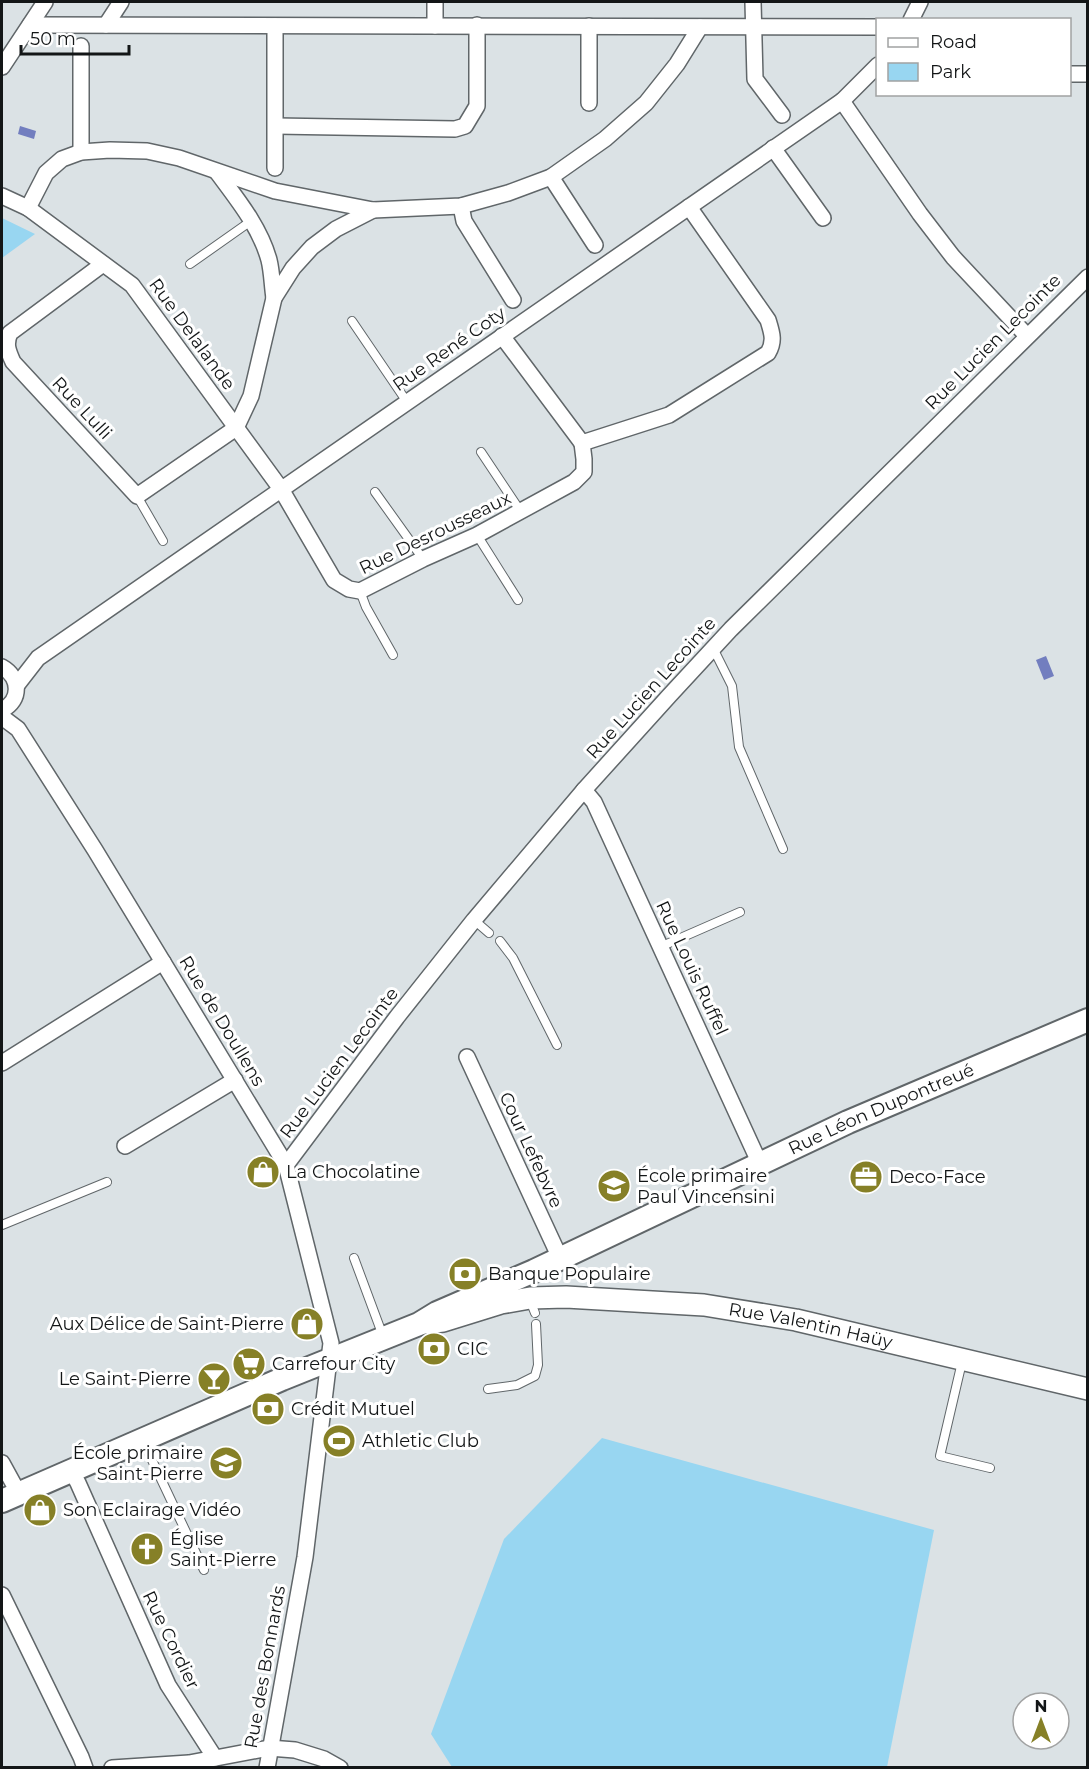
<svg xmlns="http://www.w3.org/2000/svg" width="1089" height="1769" font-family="Montserrat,sans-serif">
<rect width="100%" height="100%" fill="#dbe2e5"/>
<!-- green -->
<g fill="#98d6f1">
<polygon points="2,218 35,234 2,258"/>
<polygon points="602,1438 934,1530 887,1767 452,1767 431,1734 504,1539"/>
</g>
<!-- water -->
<g fill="#727ebf">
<polygon points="20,126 36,131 34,139 18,134"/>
<polygon points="1046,656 1054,676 1044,680 1036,660"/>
</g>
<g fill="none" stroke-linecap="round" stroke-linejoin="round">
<defs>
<g id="lane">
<polyline points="190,264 251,221"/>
<polyline points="352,321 407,402"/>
<polyline points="481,452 521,512"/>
<polyline points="375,492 423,559"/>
<polyline points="137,496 163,541"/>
<polyline points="477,535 518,600"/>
<polyline points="360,591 366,607 393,655"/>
<polyline points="713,648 732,686 739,747 783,849"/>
<polyline points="474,920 489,933"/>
<polyline points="500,941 513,958 557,1045"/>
<polyline points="660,947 740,912"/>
<polyline points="2,1225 107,1182"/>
<polyline points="354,1258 383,1336"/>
<polyline points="530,1300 535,1313"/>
<polyline points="962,1362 940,1456 990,1468"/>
<polyline points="488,1389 517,1385 535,1376 538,1365 536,1324"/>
<polyline points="143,1441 204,1570"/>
</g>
<g id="street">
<polyline points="753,2 755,79 782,115"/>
<polyline points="911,20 920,2"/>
<polyline points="30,25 878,27"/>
<polyline points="106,25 121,2"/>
<polyline points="435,26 435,2"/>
<polyline points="81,46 81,152"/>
<polyline points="2,67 45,2"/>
<polyline points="1070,74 1086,74"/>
<polyline points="842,101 920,214 953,257 1027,336"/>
<polyline points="589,103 589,26"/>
<polyline points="276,126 455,129 465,126 477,106 477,25"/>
<polyline points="773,148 823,218"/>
<polyline points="275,168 275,26"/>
<path d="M 217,172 C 237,199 260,227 269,260 C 272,272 272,285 274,298"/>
<polyline points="551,177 595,245"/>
<polyline points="2,196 28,208 132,285 281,489 334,580 349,589 360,591 423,559 477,535 574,482 584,472 584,459 582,443"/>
<polyline points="461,206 464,221 513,300"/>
<polyline points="28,208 46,173 62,159 81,152 110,150 147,151 179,158 275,191 373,210 461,206 508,193 551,177 605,139 646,103 677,64 700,27"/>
<path d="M 103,264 L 10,333 C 5,344 8,351 13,362 L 137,496 L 236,428 L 251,396 L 274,298 L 293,268 L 312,247 L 336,229 L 373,210"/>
<path d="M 502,336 L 582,443 L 669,415 L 768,353 C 775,341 772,333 768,320 L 689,207"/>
<path d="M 2,667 C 20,677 22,700 2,710"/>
<polyline points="17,685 38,658 842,101 878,65"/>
<polyline points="2,717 18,729 95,850 286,1165 331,1343 305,1557 267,1768"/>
<polyline points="584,790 594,802 760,1164"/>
<polyline points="467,1057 560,1258"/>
<polyline points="2,1063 163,962"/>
<polyline points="125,1146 235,1080"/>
<polyline points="286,1165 397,1017 474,920 584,790 669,696 731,629 1088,277"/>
<polyline points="2,1463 19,1494"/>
<polyline points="71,1470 78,1483 168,1685 215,1758"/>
<polyline points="2,1595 81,1757 85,1768"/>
<polyline points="112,1768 189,1763 269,1748 295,1750 324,1759 340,1768"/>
</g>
<g id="secondary">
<path id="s1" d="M 426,1323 L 443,1321 L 501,1303 L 530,1298 L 566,1297 L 704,1305 L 796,1320 L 1088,1389"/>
</g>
<g id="primary">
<path id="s2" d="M 2,1501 L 282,1379 L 419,1324 L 437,1313 L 534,1271 L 848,1122 L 1088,1020"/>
</g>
</defs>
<!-- lane casing -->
<use href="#lane" stroke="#606669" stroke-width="10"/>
<!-- street casing -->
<use href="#street" stroke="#606669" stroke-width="18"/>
<!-- secondary casing -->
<use href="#secondary" stroke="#606669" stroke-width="24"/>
<!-- primary casing -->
<use href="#primary" stroke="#606669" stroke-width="26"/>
<!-- lane -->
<use href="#lane" stroke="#fff" stroke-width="8"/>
<!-- street -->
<use href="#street" stroke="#fff" stroke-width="15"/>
<!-- secondary -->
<use href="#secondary" stroke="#fff" stroke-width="21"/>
<!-- primary -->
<use href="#primary" stroke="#fff" stroke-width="22"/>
</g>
<!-- icons -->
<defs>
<symbol id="shop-disc" viewBox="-11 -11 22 22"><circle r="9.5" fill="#868027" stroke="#fff"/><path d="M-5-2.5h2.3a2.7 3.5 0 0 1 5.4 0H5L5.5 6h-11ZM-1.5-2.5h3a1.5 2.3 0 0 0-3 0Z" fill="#fff"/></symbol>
<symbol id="office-disc" viewBox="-11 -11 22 22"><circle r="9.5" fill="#868027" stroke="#fff"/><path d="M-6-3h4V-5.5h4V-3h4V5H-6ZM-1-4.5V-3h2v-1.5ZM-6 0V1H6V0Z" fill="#fff"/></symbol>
<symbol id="school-disc" viewBox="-11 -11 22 22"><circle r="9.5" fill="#868027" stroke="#fff"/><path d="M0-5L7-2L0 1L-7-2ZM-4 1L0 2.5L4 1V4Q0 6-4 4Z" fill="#fff"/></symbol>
<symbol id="bank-disc" viewBox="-11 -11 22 22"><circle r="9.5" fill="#868027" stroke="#fff"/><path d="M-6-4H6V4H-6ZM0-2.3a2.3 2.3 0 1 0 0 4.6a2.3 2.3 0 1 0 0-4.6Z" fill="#fff"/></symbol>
<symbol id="supermarket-disc" viewBox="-11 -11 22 22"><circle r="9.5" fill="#868027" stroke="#fff"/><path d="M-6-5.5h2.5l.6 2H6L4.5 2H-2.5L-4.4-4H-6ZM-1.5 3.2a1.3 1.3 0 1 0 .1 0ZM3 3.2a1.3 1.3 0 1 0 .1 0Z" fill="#fff"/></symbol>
<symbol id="bar-disc" viewBox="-11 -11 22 22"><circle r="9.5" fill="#868027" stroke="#fff"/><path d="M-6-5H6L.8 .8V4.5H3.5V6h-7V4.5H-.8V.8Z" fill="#fff"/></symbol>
<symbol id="stadium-disc" viewBox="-11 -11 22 22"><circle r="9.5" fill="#868027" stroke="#fff"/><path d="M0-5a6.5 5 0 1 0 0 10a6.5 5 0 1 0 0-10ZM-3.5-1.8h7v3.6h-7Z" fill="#fff"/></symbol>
<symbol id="church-disc" viewBox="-11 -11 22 22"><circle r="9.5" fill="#868027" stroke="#fff"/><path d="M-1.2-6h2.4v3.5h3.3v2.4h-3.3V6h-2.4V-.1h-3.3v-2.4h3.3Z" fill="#fff"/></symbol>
</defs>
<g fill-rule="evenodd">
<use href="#shop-disc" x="244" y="1153" width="38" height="38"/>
<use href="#office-disc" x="847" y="1158" width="38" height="38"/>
<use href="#school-disc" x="595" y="1167" width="38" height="38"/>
<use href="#bank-disc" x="446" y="1255" width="38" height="38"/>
<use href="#shop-disc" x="288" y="1305" width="38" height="38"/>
<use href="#bank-disc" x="415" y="1330" width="38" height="38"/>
<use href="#supermarket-disc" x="230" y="1345" width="38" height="38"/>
<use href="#bar-disc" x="195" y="1360" width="38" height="38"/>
<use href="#bank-disc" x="249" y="1390" width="38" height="38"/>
<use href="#stadium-disc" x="320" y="1422" width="38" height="38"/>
<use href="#school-disc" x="207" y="1444" width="38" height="38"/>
<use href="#shop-disc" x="21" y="1491" width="38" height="38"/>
<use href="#church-disc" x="128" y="1530" width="38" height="38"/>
</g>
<g text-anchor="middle" stroke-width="6" stroke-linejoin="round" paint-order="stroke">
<!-- street labels -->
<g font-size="18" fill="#131617" stroke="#fff">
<text transform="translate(192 334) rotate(54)" y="6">Rue Delalande</text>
<text transform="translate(993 342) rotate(-45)" y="6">Rue Lucien Lecointe</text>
<text transform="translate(449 349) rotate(-35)" y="6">Rue René Coty</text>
<text transform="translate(82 408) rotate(47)" y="6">Rue Lulli</text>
<text transform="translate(435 533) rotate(-26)" y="6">Rue Desrousseaux</text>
<text transform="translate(651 688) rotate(-48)" y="6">Rue Lucien Lecointe</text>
<text transform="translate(692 968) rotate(65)" y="6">Rue Louis Ruffel</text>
<text transform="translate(222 1021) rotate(59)" y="6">Rue de Doullens</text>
<text transform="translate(339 1063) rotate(-53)" y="6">Rue Lucien Lecointe</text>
<text dy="6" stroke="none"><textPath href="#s2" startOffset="963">Rue Léon Dupontreué</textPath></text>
<text transform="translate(531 1150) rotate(65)" y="6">Cour Lefebvre</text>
<text dy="6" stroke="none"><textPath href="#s1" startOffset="390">Rue Valentin Haüy</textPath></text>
<text transform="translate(171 1640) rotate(64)" y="6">Rue Cordier</text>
<text transform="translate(265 1667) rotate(-80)" y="6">Rue des Bonnards</text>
</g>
<!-- poi labels -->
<g font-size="18" fill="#131617" stroke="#fff" text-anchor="start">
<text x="286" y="1178">La Chocolatine</text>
<text x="637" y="1182">École primaire<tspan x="637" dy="21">Paul Vincensini</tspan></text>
<text x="889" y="1183">Deco-Face</text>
<text x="488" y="1280">Banque Populaire</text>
<text x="284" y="1330" text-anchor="end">Aux Délice de Saint-Pierre</text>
<text x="457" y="1355">CIC</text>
<text x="272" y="1370">Carrefour City</text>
<text x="191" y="1385" text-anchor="end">Le Saint-Pierre</text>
<text x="291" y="1415">Crédit Mutuel</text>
<text x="362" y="1447">Athletic Club</text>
<text x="203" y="1459" text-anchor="end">École primaire<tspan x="203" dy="21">Saint-Pierre</tspan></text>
<text x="63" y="1516">Son Eclairage Vidéo</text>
<text x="170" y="1545">Église<tspan x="170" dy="21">Saint-Pierre</tspan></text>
</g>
</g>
<!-- border -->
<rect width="1089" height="1769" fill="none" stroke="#131617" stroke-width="6"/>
<!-- legend -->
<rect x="876" y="18" width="195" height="78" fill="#ffffff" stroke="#a1a2a2" stroke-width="1.5"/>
<rect x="888" y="38" width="30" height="9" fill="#ffffff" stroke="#a1a2a2" stroke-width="1.5"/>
<text x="930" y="48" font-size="18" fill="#131617">Road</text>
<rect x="888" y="63" width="30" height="18" fill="#98d6f1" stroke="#a1a2a2" stroke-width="1.5"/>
<text x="930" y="78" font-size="18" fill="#131617">Park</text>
<!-- north arrow -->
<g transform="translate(1041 1721)"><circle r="28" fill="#ffffff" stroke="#a1a2a2" stroke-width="1.5"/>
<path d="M0-4.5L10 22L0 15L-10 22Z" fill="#868027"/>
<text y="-9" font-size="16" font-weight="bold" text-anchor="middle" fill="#131617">N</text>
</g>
<!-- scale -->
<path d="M21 45v9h108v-9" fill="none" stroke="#131617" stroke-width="3"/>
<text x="30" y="45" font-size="18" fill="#131617" stroke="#ffffff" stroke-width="4.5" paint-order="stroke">50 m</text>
</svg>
